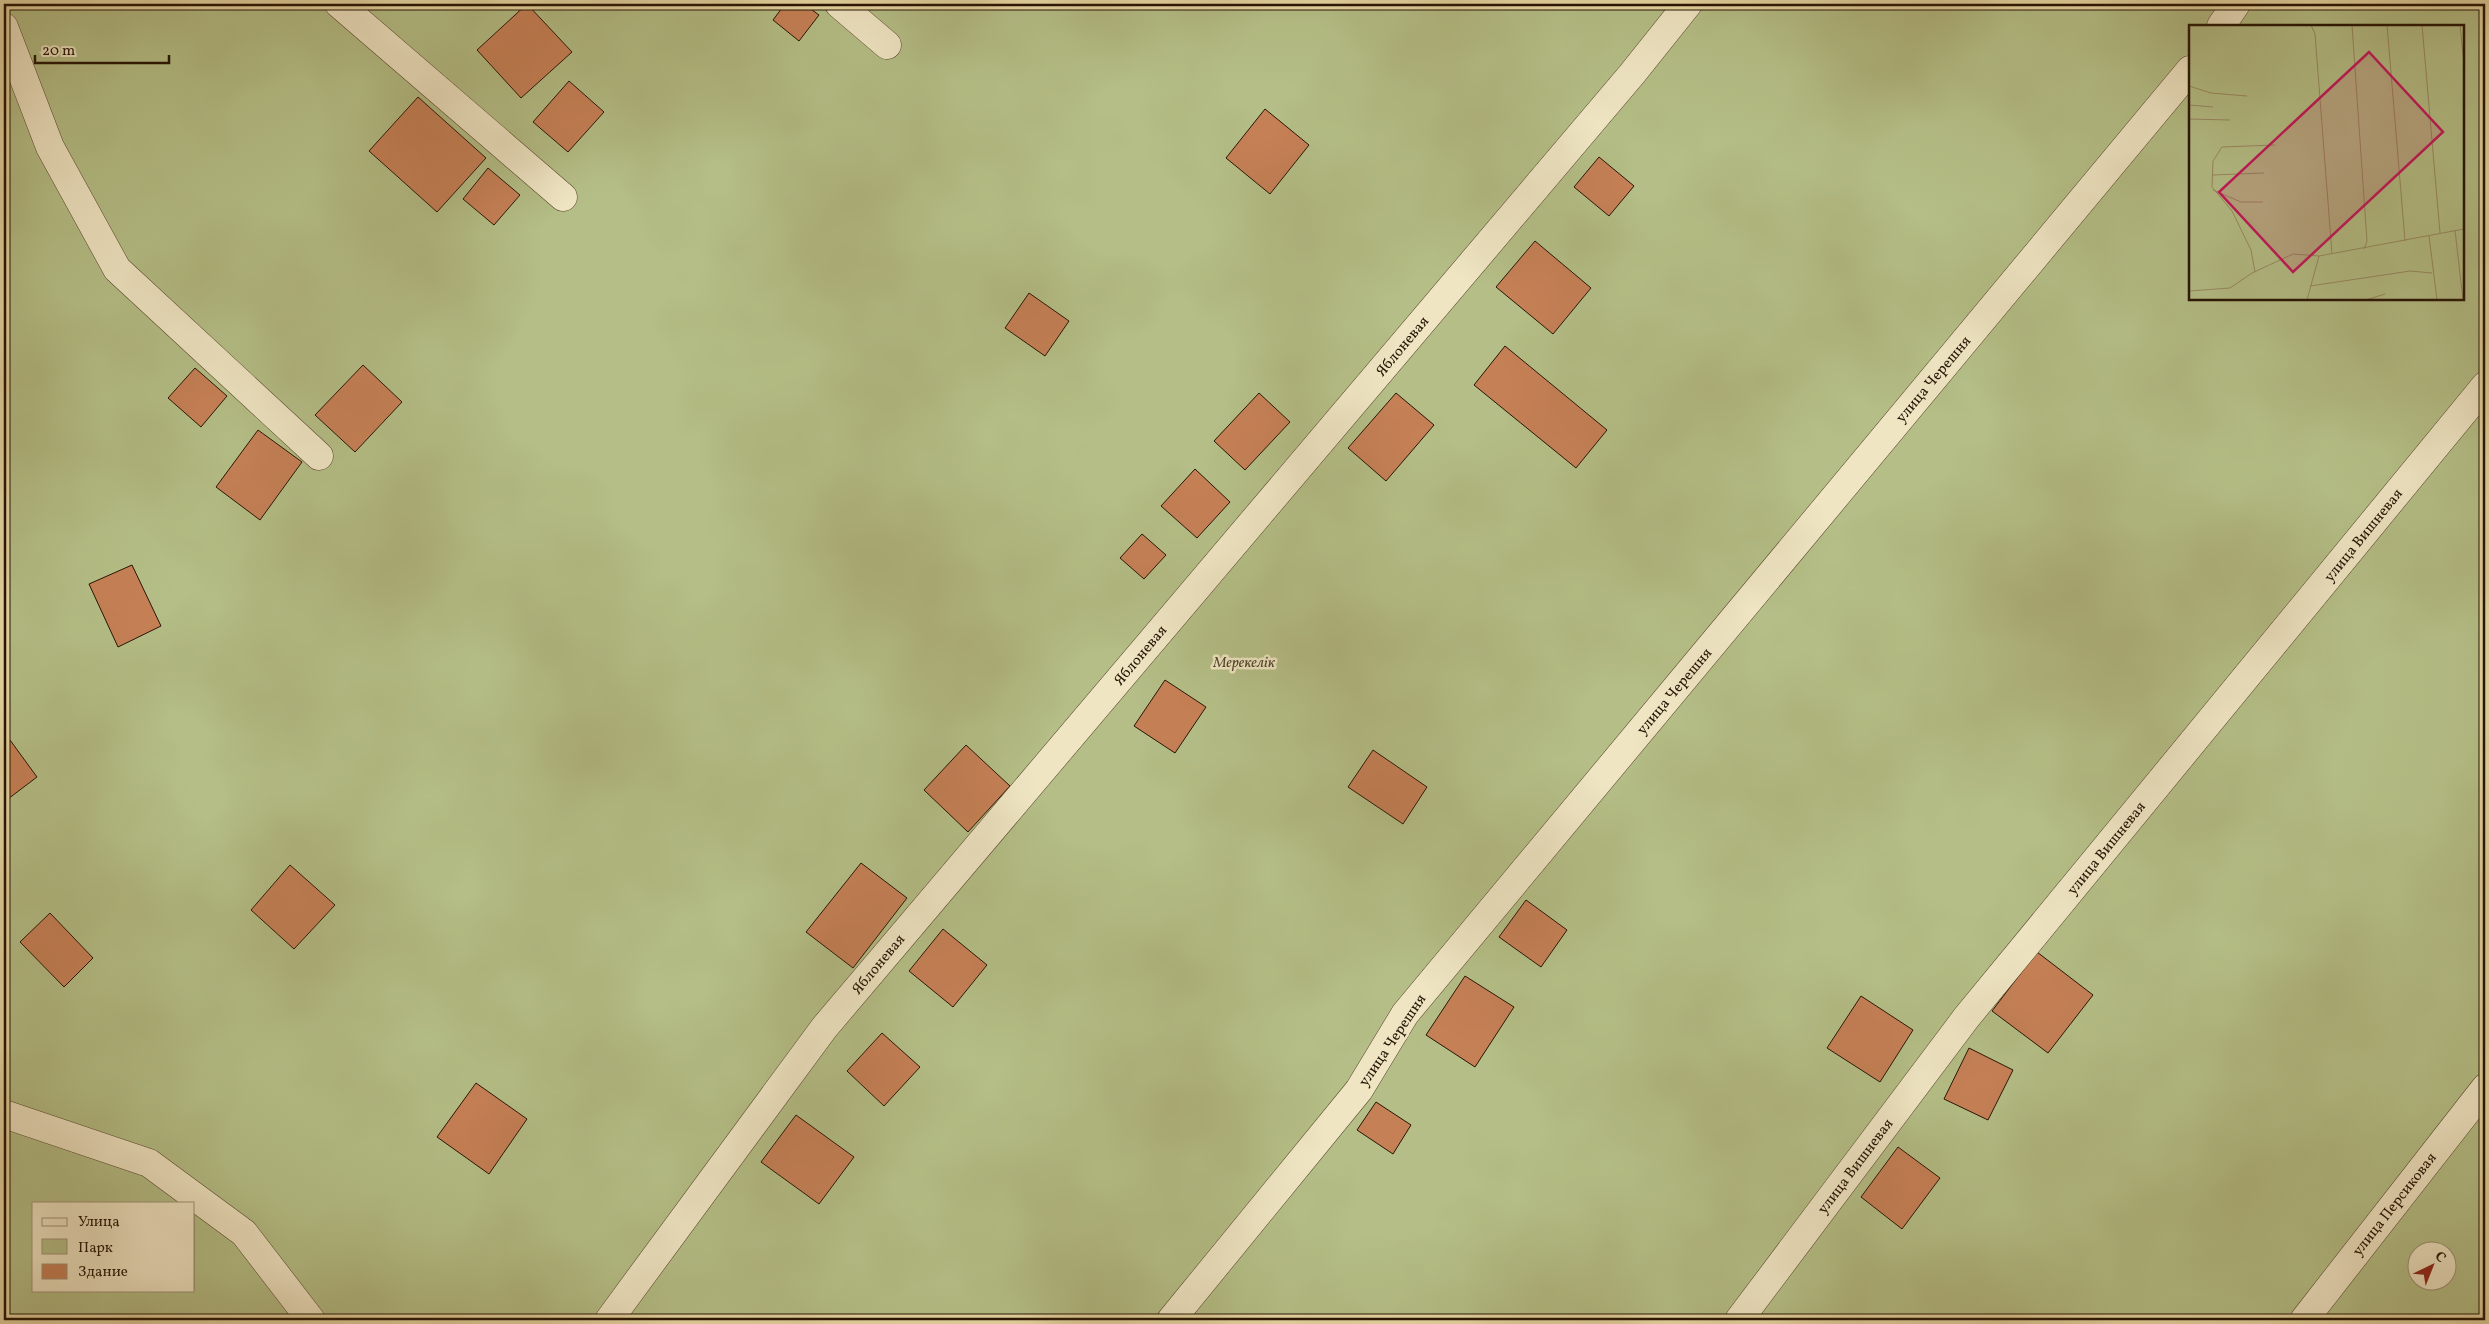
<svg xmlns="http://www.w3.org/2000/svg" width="2489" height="1324" font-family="Vollkorn,serif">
<rect width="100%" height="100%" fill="#e6d7a3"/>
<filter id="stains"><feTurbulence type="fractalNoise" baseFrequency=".004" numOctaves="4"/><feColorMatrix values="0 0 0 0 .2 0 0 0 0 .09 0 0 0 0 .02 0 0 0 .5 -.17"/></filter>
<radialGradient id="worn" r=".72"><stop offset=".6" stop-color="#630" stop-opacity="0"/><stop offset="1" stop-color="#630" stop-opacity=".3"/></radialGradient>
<!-- green -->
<path fill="#b4be86" stroke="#6d6945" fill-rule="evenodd" d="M 4,4 L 2485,4 L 2485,1320 L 4,1320 ZM 2190,26 L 2463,26 L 2463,299 L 2190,299 ZM 34,1203 L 194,1203 L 194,1290 L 34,1290 ZM 2416,1252 L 2446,1252 L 2446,1282 L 2416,1282 Z"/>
<!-- building -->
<g fill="#c68056" stroke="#261404">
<polygon points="527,4 572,52 521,98 477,50"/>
<polygon points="785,4 804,4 819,15 799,41 773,20"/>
<polygon points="569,81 604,112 568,152 533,122"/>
<polygon points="418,97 486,158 437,212 369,151"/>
<polygon points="1265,109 1309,145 1270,194 1226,158"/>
<polygon points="1599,157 1634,186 1609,216 1574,187"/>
<polygon points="488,168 520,195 494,225 463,199"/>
<polygon points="1535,241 1591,288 1553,334 1496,287"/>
<polygon points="1029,293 1069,321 1045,356 1005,328"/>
<polygon points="1505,346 1607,430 1576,468 1474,385"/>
<polygon points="363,365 402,402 355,452 315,415"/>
<polygon points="195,368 227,396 201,427 168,398"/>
<polygon points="1259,393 1290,422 1245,470 1214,441"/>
<polygon points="1396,393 1434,425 1386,481 1348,448"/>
<polygon points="258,430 302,462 260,520 216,487"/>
<polygon points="1195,469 1230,502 1197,538 1161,506"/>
<polygon points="1142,534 1166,555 1144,579 1120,558"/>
<polygon points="132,565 161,626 118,647 89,584"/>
<polygon points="1165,680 1206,707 1175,753 1134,726"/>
<polygon points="10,740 37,777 4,802 4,745"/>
<polygon points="966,745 1010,786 968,832 924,790"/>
<polygon points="1373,750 1427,787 1403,824 1348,787"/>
<polygon points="861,863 907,898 853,968 806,932"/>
<polygon points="290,865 335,905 294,949 251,910"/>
<polygon points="1526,900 1567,930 1541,967 1499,937"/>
<polygon points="50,913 93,958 64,987 20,942"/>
<polygon points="943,929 987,965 953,1007 909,971"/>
<polygon points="2037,952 2093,995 2048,1053 1992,1011"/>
<polygon points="1465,976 1514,1007 1475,1067 1426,1035"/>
<polygon points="1861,996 1913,1030 1880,1082 1827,1048"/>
<polygon points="882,1033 920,1067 884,1106 847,1071"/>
<polygon points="1969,1048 2013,1070 1988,1120 1944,1099"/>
<polygon points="476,1083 527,1119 489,1174 437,1137"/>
<polygon points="1376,1102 1411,1125 1393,1154 1357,1130"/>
<polygon points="796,1115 854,1157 819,1204 761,1162"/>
<polygon points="1898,1147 1940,1178 1902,1229 1861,1197"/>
</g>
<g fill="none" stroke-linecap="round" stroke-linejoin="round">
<defs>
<g id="street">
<polyline points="339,4 563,197"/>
<polyline points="839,4 887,45"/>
<polyline points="2221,26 2236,4"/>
<polyline points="4,27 50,147 117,269 319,456"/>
<polyline points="4,1114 149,1163 244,1233 311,1320"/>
<polyline points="609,1320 824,1028 1632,74 1688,4"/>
<polyline points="1171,1320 1359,1090 1405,1014 2190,70"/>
<polyline points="1739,1320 1966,1018 2485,386"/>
<polyline points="2304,1320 2485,1088"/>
</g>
</defs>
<!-- street casing -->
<use href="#street" stroke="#56452c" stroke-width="29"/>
<!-- street -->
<use href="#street" stroke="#efe5c3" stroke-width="28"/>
</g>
<g text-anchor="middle" stroke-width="5" stroke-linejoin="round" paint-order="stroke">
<!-- street labels -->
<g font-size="15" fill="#261404" stroke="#efe5c3">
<text transform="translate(1402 346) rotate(-50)" y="5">Яблоневая</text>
<text transform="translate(1933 379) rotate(-50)" y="5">улица Черешня</text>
<text transform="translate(2363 535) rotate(-51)" y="5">улица Вишневая</text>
<text transform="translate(1140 655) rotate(-50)" y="5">Яблоневая</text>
<text transform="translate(1674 691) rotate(-50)" y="5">улица Черешня</text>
<text transform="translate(2106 848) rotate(-51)" y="5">улица Вишневая</text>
<text transform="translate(878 964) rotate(-50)" y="5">Яблоневая</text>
<text transform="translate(1392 1040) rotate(-56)" y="5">улица Черешня</text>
<text transform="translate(1855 1166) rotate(-53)" y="5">улица Вишневая</text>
<text transform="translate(2394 1204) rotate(-52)" y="5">улица Персиковая</text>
</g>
<!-- park labels -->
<g font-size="15" font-style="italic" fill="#51472b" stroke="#efe5c3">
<text x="1244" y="667">Мерекелік</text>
</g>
</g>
<!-- overview -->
<g transform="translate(2189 25)">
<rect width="275" height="275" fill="#e6d7a3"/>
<path d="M 0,0 L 275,0 L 275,275 L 0,275 Z" fill="#b4be86"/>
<path fill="none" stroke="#998963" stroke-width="1" d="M 122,0 L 126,9 L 143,229M 163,0 L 178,216 L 175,224M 198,0 L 216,216M 233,0 L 251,208M 271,0 L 275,39M 0,61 L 22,68 L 58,71M 0,80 L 24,82M 0,94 L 41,95M 23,150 L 75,148M 24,165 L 52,177 L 74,177M 266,205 L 274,275M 240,211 L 248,275M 66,247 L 62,225 L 43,186 L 23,162 L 24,136 L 33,122 L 86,120M 121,261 L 221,246 L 243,248M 0,266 L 41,263 L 63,248 L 104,229 L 130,231 L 275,204M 118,275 L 130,231M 177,275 L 196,269"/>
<path fill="#c2185b" fill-opacity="0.15" stroke="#c2185b" stroke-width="2.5" d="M 180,27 L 254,107 L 104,247 L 30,167 Z"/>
<rect width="275" height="275" fill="none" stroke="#261404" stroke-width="2.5"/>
</g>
<!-- margin -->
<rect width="2489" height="1324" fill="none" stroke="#e6d7a3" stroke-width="20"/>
<rect x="5" y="5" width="2479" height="1314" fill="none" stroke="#261404" stroke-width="2.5"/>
<rect x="10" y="10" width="2469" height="1304" fill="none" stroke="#261404"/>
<!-- legend -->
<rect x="32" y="1202" width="162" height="90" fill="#efe5c3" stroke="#9f9177"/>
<rect x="42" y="1218" width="25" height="8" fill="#efe5c3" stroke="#9f9177"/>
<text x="78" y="1226" font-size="15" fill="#261404">Улица</text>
<rect x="42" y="1239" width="25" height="15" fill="#b4be86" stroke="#9f9177"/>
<text x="78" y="1252" font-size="15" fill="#261404">Парк</text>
<rect x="42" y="1264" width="25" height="15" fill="#c68056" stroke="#9f9177"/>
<text x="78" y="1276" font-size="15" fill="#261404">Здание</text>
<!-- north arrow -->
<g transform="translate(2432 1266) rotate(43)"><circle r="24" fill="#efe5c3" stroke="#9f9177"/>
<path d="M0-4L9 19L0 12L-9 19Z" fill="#8f2418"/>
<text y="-8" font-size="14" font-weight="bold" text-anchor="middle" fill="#261404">С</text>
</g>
<!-- scale -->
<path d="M35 55v8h134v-8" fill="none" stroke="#261404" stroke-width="2.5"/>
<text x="42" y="55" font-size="15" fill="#261404" stroke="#efe5c3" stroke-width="4" paint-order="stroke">20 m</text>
<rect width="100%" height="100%" filter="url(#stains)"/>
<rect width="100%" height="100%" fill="url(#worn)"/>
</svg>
